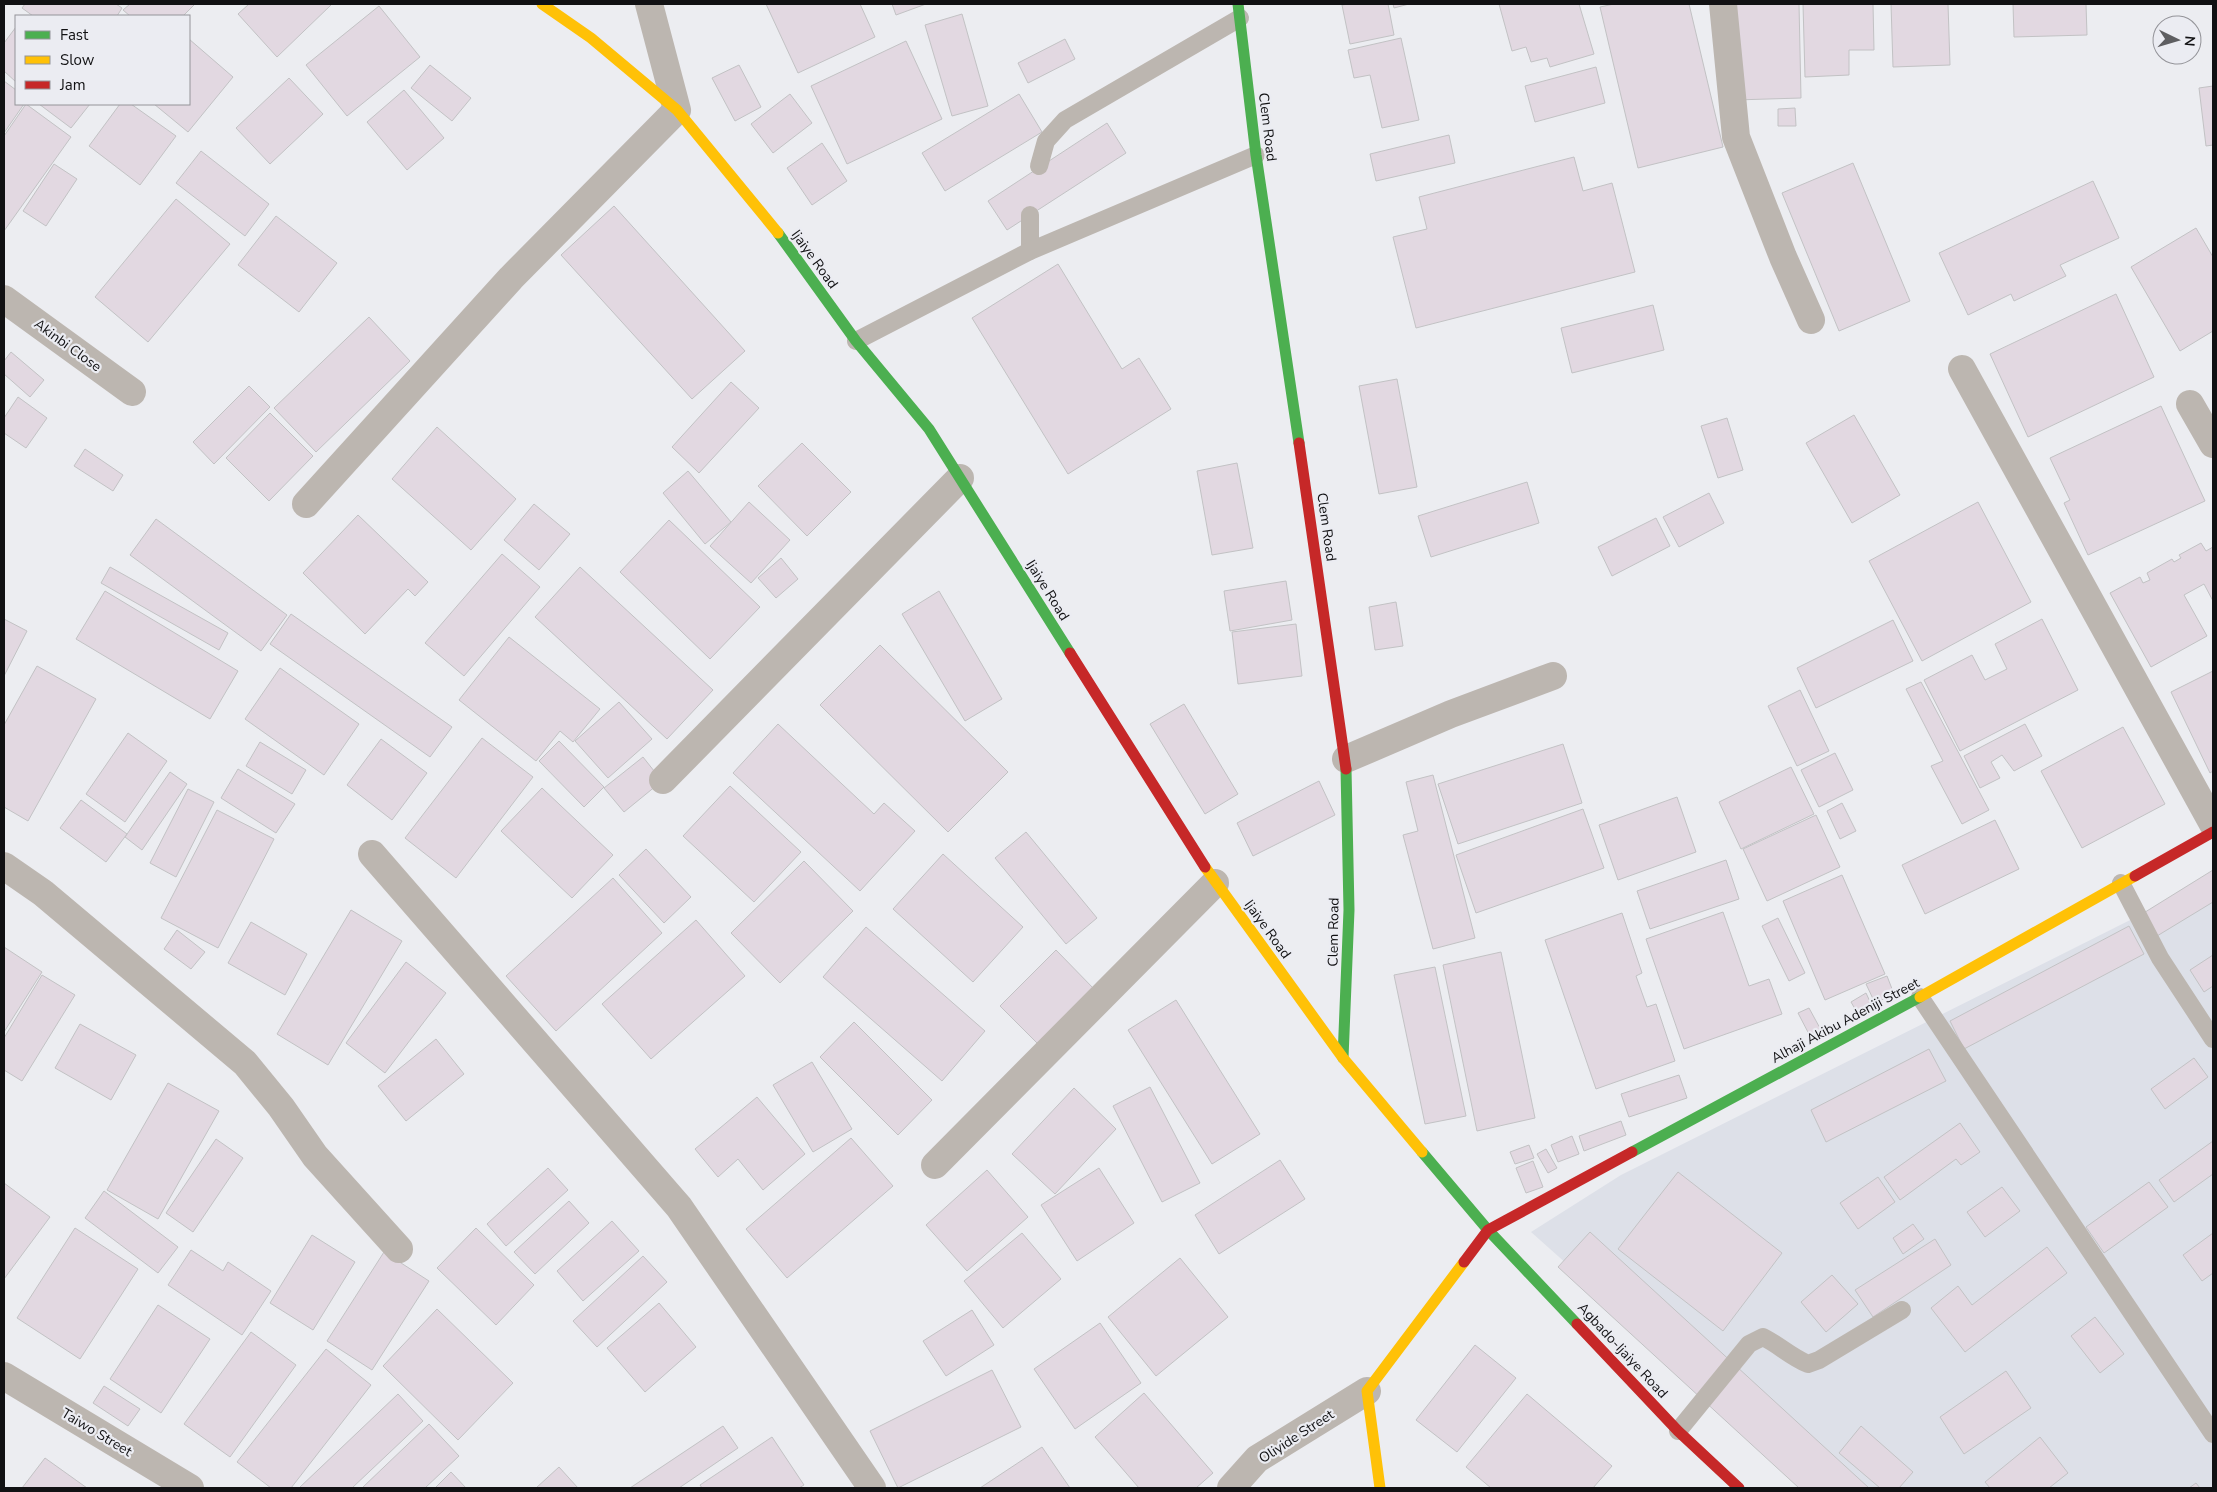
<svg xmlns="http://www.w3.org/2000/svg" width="2217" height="1492" font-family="'Nunito Sans',sans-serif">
<rect width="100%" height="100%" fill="#ecedf1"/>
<!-- built -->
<polygon fill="#dde0e8" points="2213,874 2213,1488 1818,1488 1531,1232 1621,1175 2198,886"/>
<!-- building -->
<g fill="#e2d8e1" stroke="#c2c2c4">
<polygon points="25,4 116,4 122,8 117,16 33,16 22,8"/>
<polygon points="130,4 195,4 183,16 130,16 123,10"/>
<polygon points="249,4 330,4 331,5 277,57 238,14"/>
<polygon points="766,4 860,4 875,37 798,73"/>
<polygon points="892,4 926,4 896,15"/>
<polygon points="1348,4 1388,4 1394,35 1350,44 1342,5"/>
<polygon points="1393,4 1409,4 1394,8"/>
<polygon points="1499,4 1579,4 1594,54 1550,67 1547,58 1531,62 1526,47 1512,51"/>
<polygon points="1614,4 1689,4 1723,147 1638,168 1600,7"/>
<polygon points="1732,4 1799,4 1801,98 1735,100"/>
<polygon points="1803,4 1873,4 1874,50 1849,50 1849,75 1805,77"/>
<polygon points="1891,4 1948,4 1950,65 1893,67"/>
<polygon points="2013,4 2086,4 2087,35 2014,37"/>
<polygon points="379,6 420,57 347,116 306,65"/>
<polygon points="962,14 988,106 952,116 925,25"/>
<polygon points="16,27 16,82 4,71 4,43"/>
<polygon points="1401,38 1419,120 1382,128 1370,75 1354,78 1348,50"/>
<polygon points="189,39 233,77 188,132 154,104 189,104"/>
<polygon points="1065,39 1075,59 1028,83 1018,63"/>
<polygon points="906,41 942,119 847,164 811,86"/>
<polygon points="430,65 471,98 452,121 411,88"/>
<polygon points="739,65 761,107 735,121 712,78"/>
<polygon points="1596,67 1605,103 1535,122 1525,86"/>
<polygon points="289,78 323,114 270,164 236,128"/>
<polygon points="4,81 16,90 16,104 24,104 4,133"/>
<polygon points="2213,86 2213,145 2206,146 2199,88"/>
<polygon points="404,90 444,138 407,170 367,122"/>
<polygon points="790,94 812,123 773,153 751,124"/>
<polygon points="1019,94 1042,132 945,191 922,153"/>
<polygon points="26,104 71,137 4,231 4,136"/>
<polygon points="39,104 90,104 71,128"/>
<polygon points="120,104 131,104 176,136 140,185 89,146"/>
<polygon points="1795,108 1796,126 1778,126 1778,109"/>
<polygon points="1107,123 1126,153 1007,230 988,201"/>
<polygon points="1449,135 1455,163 1376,181 1370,154"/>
<polygon points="822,143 847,181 812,205 787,168"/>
<polygon points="201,151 269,204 245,236 176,183"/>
<polygon points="1574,157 1583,191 1612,183 1635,272 1416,328 1393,237 1427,229 1419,197"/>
<polygon points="1853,163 1910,301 1839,331 1782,193"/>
<polygon points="54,164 77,179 46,226 23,211"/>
<polygon points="2093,181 2119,238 2060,265 2066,276 2014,301 2011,294 1968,315 1939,253"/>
<polygon points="176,199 230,244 148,342 95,297"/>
<polygon points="614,206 745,351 692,399 561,255"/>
<polygon points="276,216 337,263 299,312 238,265"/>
<polygon points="2196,228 2213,257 2213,331 2180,351 2131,267"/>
<polygon points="1058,264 1122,369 1139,358 1171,409 1068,474 972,318"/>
<polygon points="2116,294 2154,377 2028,437 1990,354"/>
<polygon points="1653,305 1664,350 1572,373 1561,328"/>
<polygon points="369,317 410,361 316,452 274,408"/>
<polygon points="11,352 44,380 30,397 4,374 4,361"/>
<polygon points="1397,379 1417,487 1379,494 1359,386"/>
<polygon points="731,382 759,408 699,473 672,447"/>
<polygon points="249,386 270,407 214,464 193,442"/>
<polygon points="18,397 47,418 26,448 4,433 4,418"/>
<polygon points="2161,406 2205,501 2088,555 2064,503 2070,500 2050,458"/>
<polygon points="270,413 313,456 269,501 226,458"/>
<polygon points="1854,415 1900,495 1852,523 1806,443"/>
<polygon points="1727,418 1743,470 1718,478 1701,426"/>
<polygon points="437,427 516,499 471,550 392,479"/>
<polygon points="802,443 851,492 807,536 758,486"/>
<polygon points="85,449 123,475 113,491 74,466"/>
<polygon points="1237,463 1253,548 1212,555 1197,471"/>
<polygon points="688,471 731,522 705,544 663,493"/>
<polygon points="1527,482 1539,523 1431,557 1418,516"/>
<polygon points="1709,493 1724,523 1679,547 1663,517"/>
<polygon points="749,502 790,540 751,583 710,546"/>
<polygon points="1978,502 2031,602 1922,661 1869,561"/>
<polygon points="534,504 570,534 539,570 504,540"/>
<polygon points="358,515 428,582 415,596 408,589 365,634 303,573"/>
<polygon points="1656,518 1670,546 1612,576 1598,547"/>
<polygon points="156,519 287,615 261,651 130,555"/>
<polygon points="669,520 760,607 710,659 620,572"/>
<polygon points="2201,543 2206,551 2213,547 2213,601 2204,584 2184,595 2207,636 2151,667 2110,593 2140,577 2143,583 2150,580 2147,573 2172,559 2174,562 2181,558 2179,555"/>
<polygon points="502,554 540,587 464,676 425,643"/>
<polygon points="781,558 798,579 776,598 758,578"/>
<polygon points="110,567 228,633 219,650 101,583"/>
<polygon points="580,567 713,690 667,739 535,617"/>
<polygon points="1286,581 1292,620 1230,631 1224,591"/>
<polygon points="105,591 238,671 210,719 76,639"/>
<polygon points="939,591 1002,699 965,721 902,614"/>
<polygon points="1396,602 1403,646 1375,650 1369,607"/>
<polygon points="291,614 452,727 430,757 270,644"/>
<polygon points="4,619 27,631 4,676"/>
<polygon points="2042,619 2078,690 1960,751 1924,680 1972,655 1985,680 2007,669 1995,644"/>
<polygon points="1893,620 1913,661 1816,708 1797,668"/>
<polygon points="1296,624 1302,676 1238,684 1232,632"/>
<polygon points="509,637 600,709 573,742 560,731 536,761 459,700"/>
<polygon points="880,645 1008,772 948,832 820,705"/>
<polygon points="37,666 96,699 28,821 4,807 4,725"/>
<polygon points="280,668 359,724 324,775 245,719"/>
<polygon points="2213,671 2213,771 2210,773 2171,692"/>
<polygon points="1921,682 1989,810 1962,824 1931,766 1943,761 1906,689"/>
<polygon points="1800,690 1829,751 1797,766 1768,706"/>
<polygon points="619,702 652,739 608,778 575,741"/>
<polygon points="1184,704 1238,794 1205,814 1150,724"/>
<polygon points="778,724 874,814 884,803 915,831 860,891 733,773"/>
<polygon points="2025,724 2042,756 2014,771 2002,755 1991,762 2000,778 1980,788 1964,756"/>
<polygon points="2123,727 2165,804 2082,848 2041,771"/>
<polygon points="128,733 167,761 125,822 86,794"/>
<polygon points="482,738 533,777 456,878 405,838"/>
<polygon points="381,739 427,773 392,820 347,785"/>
<polygon points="559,741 604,787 584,807 539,761"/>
<polygon points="260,742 306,770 292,794 246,766"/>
<polygon points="1563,744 1582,803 1458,844 1438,784"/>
<polygon points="1835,753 1853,790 1819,807 1801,770"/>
<polygon points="643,757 662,781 624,812 604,788"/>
<polygon points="1791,767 1814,814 1741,849 1719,802"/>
<polygon points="238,769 295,804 276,833 221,798"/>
<polygon points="170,772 187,784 142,850 125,837"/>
<polygon points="1433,775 1475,938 1433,949 1403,835 1418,831 1406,782"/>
<polygon points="1319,781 1335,815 1253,856 1237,823"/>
<polygon points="730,786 801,852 754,902 683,836"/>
<polygon points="542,788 613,855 572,898 501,831"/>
<polygon points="188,789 214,802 176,877 150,863"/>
<polygon points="1677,797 1696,852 1618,880 1599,825"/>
<polygon points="81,800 127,834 106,862 60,828"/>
<polygon points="1842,803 1856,831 1840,839 1827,811"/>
<polygon points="1583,809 1604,868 1476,913 1456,855"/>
<polygon points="217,810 274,839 218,948 161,918"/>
<polygon points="1816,815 1840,867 1767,901 1743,849"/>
<polygon points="1995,820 2019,869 1925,914 1902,865"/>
<polygon points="1026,832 1097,918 1066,944 995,858"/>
<polygon points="646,849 691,897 664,923 619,875"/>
<polygon points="943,854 1023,927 973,982 893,909"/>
<polygon points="1726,860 1739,899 1650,929 1637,891"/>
<polygon points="804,861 853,911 780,983 731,933"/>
<polygon points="2213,870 2213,902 2157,936 2142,914"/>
<polygon points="1842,875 1885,974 1825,1000 1783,901"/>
<polygon points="613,878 662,933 556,1031 506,976"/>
<polygon points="351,910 402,941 328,1065 277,1034"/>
<polygon points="1723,912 1749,986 1769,979 1782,1014 1684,1049 1646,939"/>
<polygon points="1622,913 1642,973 1636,976 1647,1007 1656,1004 1675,1061 1596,1089 1545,940"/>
<polygon points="1778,918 1805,973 1789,981 1762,926"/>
<polygon points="696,920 745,976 651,1059 602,1004"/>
<polygon points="251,922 307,954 285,995 228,963"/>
<polygon points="2129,926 2144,954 1964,1049 1950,1021"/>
<polygon points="866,927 985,1031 942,1081 823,977"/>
<polygon points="177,930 205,952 191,969 164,949"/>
<polygon points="4,947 42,972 4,1032"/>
<polygon points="1056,950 1095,990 1039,1045 1000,1006"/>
<polygon points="1501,952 1535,1118 1477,1131 1443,965"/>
<polygon points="2213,955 2213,986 2204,992 2190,970"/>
<polygon points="406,962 446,993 385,1073 346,1043"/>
<polygon points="1435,967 1466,1116 1425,1124 1394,975"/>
<polygon points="42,975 75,995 22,1081 4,1070 4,1038"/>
<polygon points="1887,976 1894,994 1875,1003 1866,984"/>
<polygon points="1866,993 1872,1006 1858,1014 1851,1002"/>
<polygon points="1176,1000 1260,1134 1212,1164 1128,1030"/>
<polygon points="1809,1008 1821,1030 1810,1036 1798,1013"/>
<polygon points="854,1022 932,1100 898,1135 820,1057"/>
<polygon points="80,1024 136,1055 111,1100 55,1068"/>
<polygon points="436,1039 464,1074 406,1121 378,1086"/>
<polygon points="1929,1049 1946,1081 1826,1142 1811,1110"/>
<polygon points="2194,1058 2208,1077 2165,1109 2151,1089"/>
<polygon points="812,1062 852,1129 813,1152 773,1085"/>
<polygon points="1679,1075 1687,1098 1629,1117 1621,1094"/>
<polygon points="168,1083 219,1111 158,1219 107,1190"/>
<polygon points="1150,1087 1200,1183 1162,1202 1113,1106"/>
<polygon points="1074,1088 1116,1129 1055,1194 1012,1154"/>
<polygon points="757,1097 805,1154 763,1190 738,1159 718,1177 695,1149"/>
<polygon points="1621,1121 1626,1135 1584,1151 1579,1136"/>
<polygon points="1960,1123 1980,1152 1961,1165 1956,1159 1900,1200 1884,1177"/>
<polygon points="1572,1136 1579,1154 1558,1162 1551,1145"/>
<polygon points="851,1138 893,1186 787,1278 746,1229"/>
<polygon points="216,1139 243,1158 193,1232 166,1213"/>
<polygon points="2213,1141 2213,1174 2174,1202 2159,1180"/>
<polygon points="1529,1145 1534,1158 1515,1164 1510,1152"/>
<polygon points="1546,1149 1557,1168 1548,1173 1537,1154"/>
<polygon points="1280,1160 1305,1199 1219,1254 1195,1215"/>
<polygon points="1533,1161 1543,1187 1526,1193 1516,1168"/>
<polygon points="548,1168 568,1190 506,1246 487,1224"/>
<polygon points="1099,1168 1134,1223 1077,1261 1041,1205"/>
<polygon points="987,1170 1028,1217 967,1271 926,1225"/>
<polygon points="1678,1172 1782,1253 1723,1331 1618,1249"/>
<polygon points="1878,1177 1895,1202 1858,1229 1840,1203"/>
<polygon points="2149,1182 2168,1207 2104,1253 2086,1227"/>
<polygon points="4,1183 50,1217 4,1279"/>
<polygon points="2002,1187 2020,1211 1985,1237 1967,1212"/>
<polygon points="104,1191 178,1247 158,1273 85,1218"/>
<polygon points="569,1201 589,1223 535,1274 514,1252"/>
<polygon points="612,1221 639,1251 583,1301 557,1271"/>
<polygon points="1913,1224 1924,1239 1903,1254 1893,1238"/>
<polygon points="75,1228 138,1269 80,1359 17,1318"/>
<polygon points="476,1228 534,1285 496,1325 437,1268"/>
<polygon points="1590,1232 1869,1488 1799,1488 1558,1267"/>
<polygon points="1022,1233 1061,1279 1003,1328 964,1281"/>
<polygon points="2213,1233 2213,1273 2202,1281 2183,1255"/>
<polygon points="312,1235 355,1262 313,1330 270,1303"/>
<polygon points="1935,1239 1951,1265 1873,1317 1855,1290"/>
<polygon points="2047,1247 2067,1273 1965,1352 1931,1308 1958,1286 1972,1305"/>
<polygon points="191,1250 223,1271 228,1262 271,1291 242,1335 168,1285"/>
<polygon points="384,1252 429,1281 372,1370 327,1341"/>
<polygon points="643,1256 667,1282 597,1347 573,1321"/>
<polygon points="1180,1258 1228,1317 1156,1376 1108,1317"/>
<polygon points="1832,1275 1858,1304 1826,1332 1801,1302"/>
<polygon points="659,1303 696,1347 645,1392 607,1348"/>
<polygon points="158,1305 210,1339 161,1413 110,1379"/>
<polygon points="437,1309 513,1383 458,1440 383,1366"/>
<polygon points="972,1310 994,1345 946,1376 923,1341"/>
<polygon points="2095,1317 2124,1354 2100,1373 2071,1336"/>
<polygon points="1100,1323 1141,1383 1075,1429 1034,1369"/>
<polygon points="251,1332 296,1365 230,1457 184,1424"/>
<polygon points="1475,1345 1516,1378 1457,1452 1416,1420"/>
<polygon points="326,1349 371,1385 291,1488 271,1488 237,1462"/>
<polygon points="992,1370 1021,1427 898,1488 870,1431"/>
<polygon points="2006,1371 2031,1408 1964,1454 1940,1417"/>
<polygon points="104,1386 140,1409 128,1426 93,1403"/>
<polygon points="1144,1393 1213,1473 1196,1488 1139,1488 1095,1437"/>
<polygon points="398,1394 423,1421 352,1488 299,1488"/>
<polygon points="1527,1394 1612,1466 1593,1488 1491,1488 1466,1467"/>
<polygon points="429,1424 459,1456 425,1488 362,1488"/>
<polygon points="723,1426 738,1448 679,1488 630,1488"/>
<polygon points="1861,1426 1913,1472 1899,1488 1880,1488 1839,1453"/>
<polygon points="772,1437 804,1485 799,1488 702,1488 700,1485"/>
<polygon points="2040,1437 2068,1473 2049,1488 1990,1488 1985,1482"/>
<polygon points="1042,1447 1070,1488 980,1488"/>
<polygon points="45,1458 87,1488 22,1488"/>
<polygon points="559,1467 578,1488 536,1488"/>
<polygon points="451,1472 466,1488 435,1488"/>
<polygon points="2196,1483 2200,1488 2189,1488"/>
</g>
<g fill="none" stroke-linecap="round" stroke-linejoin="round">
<!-- lane -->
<g stroke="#bcb6b0" stroke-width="18">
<polyline points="1039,166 1046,141 1065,120 1240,18"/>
<polyline points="1030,251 1030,215"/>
<polyline points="856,341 1030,251 1256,155"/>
<polyline points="2121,883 2160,958 2213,1039"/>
<polyline points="1920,997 2213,1434"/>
<path d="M 1678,1431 L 1749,1344 L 1763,1337 C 1779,1345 1791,1357 1808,1364 L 1819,1360 L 1902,1310"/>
</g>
<!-- street -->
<g stroke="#bcb6b0" stroke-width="28">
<polyline points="1723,4 1736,137 1783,257 1811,320"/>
<polyline points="4,299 132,392"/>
<polyline points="1962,369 2213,824"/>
<polyline points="2190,404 2213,444"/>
<polyline points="306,504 511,278 677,110 649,4"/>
<polyline points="1346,759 1451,714 1553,676"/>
<polyline points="663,780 960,478"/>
<polyline points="372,854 679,1207 872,1488"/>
<polyline points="4,866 43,893 245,1063 281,1107 315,1156 399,1249"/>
<polyline points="935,1165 1215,883"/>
<polyline points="4,1376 190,1488"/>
<polyline points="1231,1488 1257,1459 1367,1391"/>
</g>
<!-- fast -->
<g stroke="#4caf50" stroke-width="11">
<polyline points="1238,4 1256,155 1299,443"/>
<polyline points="778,233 856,341 929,429 1070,653"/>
<polyline points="1343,1058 1349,910 1346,769"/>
<polyline points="1422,1152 1488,1230 1577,1324"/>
<polyline points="1632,1152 1920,997"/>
</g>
<!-- slow -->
<g stroke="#ffc107" stroke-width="11">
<polyline points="542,4 591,38 677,110 778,233"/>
<polyline points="1205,867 1343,1058 1422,1152"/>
<polyline points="1920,997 2135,876"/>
<polyline points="1380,1488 1367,1391 1464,1262"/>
</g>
<!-- jam -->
<g stroke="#c62828" stroke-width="11">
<polyline points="1299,443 1346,769"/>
<polyline points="1070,653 1205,867"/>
<polyline points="2135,876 2213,832"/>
<polyline points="1464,1262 1488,1230 1632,1152"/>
<polyline points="1577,1324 1678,1431 1739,1488"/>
</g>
</g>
<g text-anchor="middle" stroke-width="4.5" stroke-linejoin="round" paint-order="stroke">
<!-- street labels -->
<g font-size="14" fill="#111113" stroke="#ebecf2">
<text transform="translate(1268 127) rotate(83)" y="5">Clem Road</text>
<text transform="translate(815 259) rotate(54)" y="5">Ijaiye Road</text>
<text transform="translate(68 345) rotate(36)" y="5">Akinbi Close</text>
<text transform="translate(1327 527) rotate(82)" y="5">Clem Road</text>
<text transform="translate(1048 590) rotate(58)" y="5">Ijaiye Road</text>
<text transform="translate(1268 929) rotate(54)" y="5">Ijaiye Road</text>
<text transform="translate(1333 932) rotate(-89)" y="5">Clem Road</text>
<text transform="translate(1845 1020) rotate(-28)" y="5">Alhaji Akibu Adeniji Street</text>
<text transform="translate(1623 1350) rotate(47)" y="5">Agbado-Ijaiye Road</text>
<text transform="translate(97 1432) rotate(31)" y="5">Taiwo Street</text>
<text transform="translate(1296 1436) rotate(-33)" y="5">Oliyide Street</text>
</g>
</g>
<!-- border -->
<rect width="2217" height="1492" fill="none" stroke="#111113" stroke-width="10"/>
<!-- legend -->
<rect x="15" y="15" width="175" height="90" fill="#ebecf2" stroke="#949499"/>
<rect x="25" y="31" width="25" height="8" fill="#4caf50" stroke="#949499"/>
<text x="60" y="40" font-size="15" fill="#111113">Fast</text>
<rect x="25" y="56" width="25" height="8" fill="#ffc107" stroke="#949499"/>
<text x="60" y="65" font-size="15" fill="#111113">Slow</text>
<rect x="25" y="81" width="25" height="8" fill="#c62828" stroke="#949499"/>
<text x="60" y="90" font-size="15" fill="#111113">Jam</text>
<!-- north arrow -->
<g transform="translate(2177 40) rotate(95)"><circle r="24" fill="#ebecf2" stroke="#949499"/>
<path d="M0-4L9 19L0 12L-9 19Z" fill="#5e5e61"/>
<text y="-8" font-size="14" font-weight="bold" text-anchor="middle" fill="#111113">N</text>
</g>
</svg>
